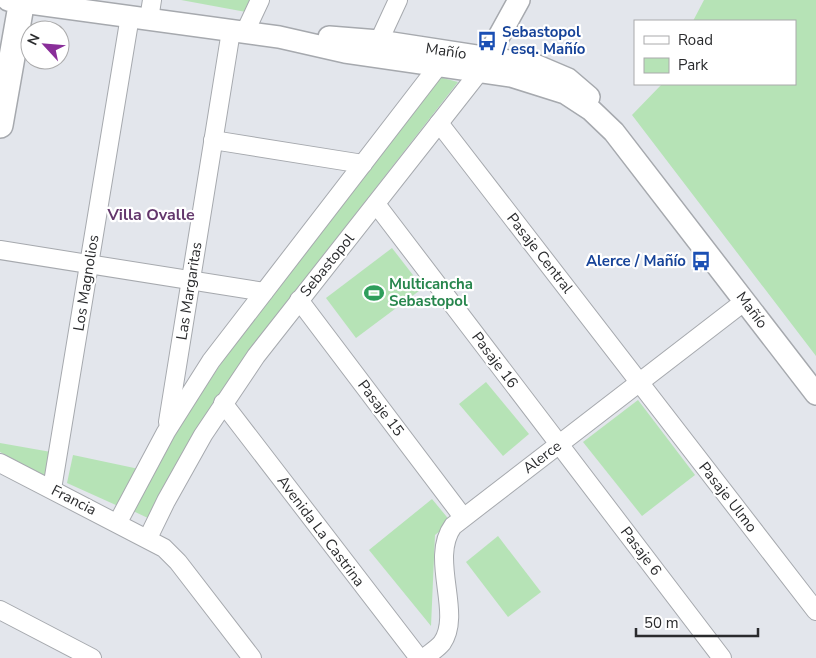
<svg xmlns="http://www.w3.org/2000/svg" width="816" height="658" font-family="'Nunito Sans',sans-serif">
<rect width="100%" height="100%" fill="#e3e6ec"/>
<!-- green -->
<g fill="#b6e3b6">
<polygon points="181,0 251,0 246,12"/>
<polygon points="704,0 816,0 816,356 632,115 662,84 795,84 795,21 693,21"/>
<path d="M 439,77 L 458,82 L 245,356 L 193,438 L 150,519 L 133,511 C 213,353 331,217 439,77 Z"/>
<polygon points="392,248 423,288 356,338 326,298"/>
<polygon points="486,382 529,434 503,456 459,404"/>
<polygon points="638,400 695,475 642,516 583,442"/>
<polygon points="0,443 51,452 45,476 0,452"/>
<polygon points="73,455 139,469 118,506 67,483"/>
<polygon points="432,499 451,522 435,535 431,626 369,550"/>
<polygon points="498,536 541,592 508,617 466,562"/>
</g>
<g fill="none" stroke-linecap="round" stroke-linejoin="round">
<defs>
<g id="minor">
<polyline points="149,19 152,0"/>
<polyline points="245,32 260,0"/>
<polyline points="379,41 398,0"/>
<polyline points="439,123 816,611"/>
<polyline points="213,140 363,164"/>
<polyline points="376,204 722,658"/>
<polyline points="0,250 264,292"/>
<polyline points="299,300 463,517"/>
<polyline points="223,403 419,658"/>
<polyline points="168,422 231,31"/>
<polyline points="0,463 164,548 178,562 252,658"/>
<polyline points="52,489 130,16"/>
<polyline points="118,522 166,432 211,361 439,65"/>
<polyline points="148,538 166,501 203,435 256,356 480,71"/>
<polyline points="0,610 92,658"/>
<path d="M 424,658 C 430,653 437,649 442,643 C 463,613 429,559 453,526 L 745,301"/>
</g>
<g id="tertiary">
<polyline points="8,0 279,37 345,52 511,76 565,93 591,110 614,132 816,394"/>
<polyline points="329,37 379,41 535,65 568,79 589,97"/>
<polyline points="482,67 519,0"/>
</g>
<polyline id="secondary" points="0,125 22,0"/>
</defs>
<!-- minor casing -->
<use href="#minor" stroke="#a6a9ae" stroke-width="20"/>
<!-- tertiary casing -->
<use href="#tertiary" stroke="#a6a9ae" stroke-width="24"/>
<!-- secondary casing -->
<use href="#secondary" stroke="#a6a9ae" stroke-width="28"/>
<!-- minor -->
<use href="#minor" stroke="#fff" stroke-width="18"/>
<!-- tertiary -->
<use href="#tertiary" stroke="#fff" stroke-width="21"/>
<!-- secondary -->
<use href="#secondary" stroke="#fff" stroke-width="25"/>
</g>
<!-- icons -->
<defs>
<symbol id="bus-bare" viewBox="-9 -9 18 18"><path d="M-5-6H5V4H4V6H2V4H-2V6H-4V4H-5ZM-3.5-4V0h7V-4ZM-3.5 1.2v1.5H-2V1.2ZM2 1.2v1.5H3.5V1.2Z" fill="#1a4fb4" stroke="#fff" stroke-width="2.5" paint-order="stroke"/></symbol>
<symbol id="stadium-bare" viewBox="-9 -9 18 18"><path d="M0-5a6.5 5 0 1 0 0 10a6.5 5 0 1 0 0-10ZM-3.5-1.8h7v3.6h-7Z" fill="#2e9e5b" stroke="#fff" stroke-width="2.5" paint-order="stroke"/></symbol>
</defs>
<g fill-rule="evenodd">
<use href="#bus-bare" x="473" y="27" width="28" height="28"/>
<use href="#bus-bare" x="687" y="247" width="28" height="28"/>
<use href="#stadium-bare" x="360" y="279" width="28" height="28"/>
</g>
<g text-anchor="middle" stroke-width="4.5" stroke-linejoin="round" paint-order="stroke">
<!-- transit labels -->
<g font-size="15" font-weight="bold" fill="#164399" stroke="#fff" text-anchor="start">
<text x="502" y="37">Sebastopol<tspan x="502" dy="17">/ esq. Mañío</tspan></text>
<text x="686" y="266" text-anchor="end">Alerce / Mañío</text>
</g>
<!-- street labels -->
<g font-size="15" fill="#2a2b2d" stroke="#fff">
<text transform="translate(446 51) rotate(8)" y="5">Mañío</text>
<text transform="translate(540 253) rotate(52)" y="5">Pasaje Central</text>
<text transform="translate(327 265) rotate(-51)" y="5">Sebastopol</text>
<text transform="translate(86 283) rotate(-81)" y="5">Los Magnolios</text>
<text transform="translate(189 291) rotate(-81)" y="5">Las Margaritas</text>
<text transform="translate(752 310) rotate(53)" y="5">Mañío</text>
<text transform="translate(495 360) rotate(53)" y="5">Pasaje 16</text>
<text transform="translate(381 408) rotate(53)" y="5">Pasaje 15</text>
<text transform="translate(542 457) rotate(-37)" y="5">Alerce</text>
<text transform="translate(728 497) rotate(52)" y="5">Pasaje Ulmo</text>
<text transform="translate(74 500) rotate(27)" y="5">Francia</text>
<text transform="translate(321 531) rotate(53)" y="5">Avenida La Castrina</text>
<text transform="translate(641 551) rotate(53)" y="5">Pasaje 6</text>
</g>
<!-- leisure labels -->
<g font-size="15" font-weight="bold" fill="#27864d" stroke="#fff" text-anchor="start">
<text x="389" y="289">Multicancha<tspan x="389" dy="17">Sebastopol</tspan></text>
</g>
<!-- neighbourhood labels -->
<g font-size="16" font-weight="bold" fill="#64376c" stroke="#fff">
<text x="151" y="220">Villa Ovalle</text>
</g>
</g>
<!-- legend -->
<rect x="634" y="20" width="162" height="65" fill="#ffffff" stroke="#aaaaab"/>
<rect x="644" y="36" width="25" height="8" fill="#ffffff" stroke="#aaaaab"/>
<text x="678" y="45" font-size="15" fill="#2a2b2d">Road</text>
<rect x="644" y="58" width="25" height="15" fill="#b6e3b6" stroke="#aaaaab"/>
<text x="678" y="70" font-size="15" fill="#2a2b2d">Park</text>
<!-- north arrow -->
<g transform="translate(45 45) rotate(296)"><circle r="24" fill="#ffffff" stroke="#aaaaab"/>
<path d="M0-4L9 19L0 12L-9 19Z" fill="#892e99"/>
<text y="-8" font-size="14" font-weight="bold" text-anchor="middle" fill="#2a2b2d">N</text>
</g>
<!-- scale -->
<path d="M636 628v8h122v-8" fill="none" stroke="#2a2b2d" stroke-width="2.5"/>
<text x="644" y="628" font-size="15" fill="#2a2b2d" stroke="#ffffff" stroke-width="4" paint-order="stroke">50 m</text>
</svg>
